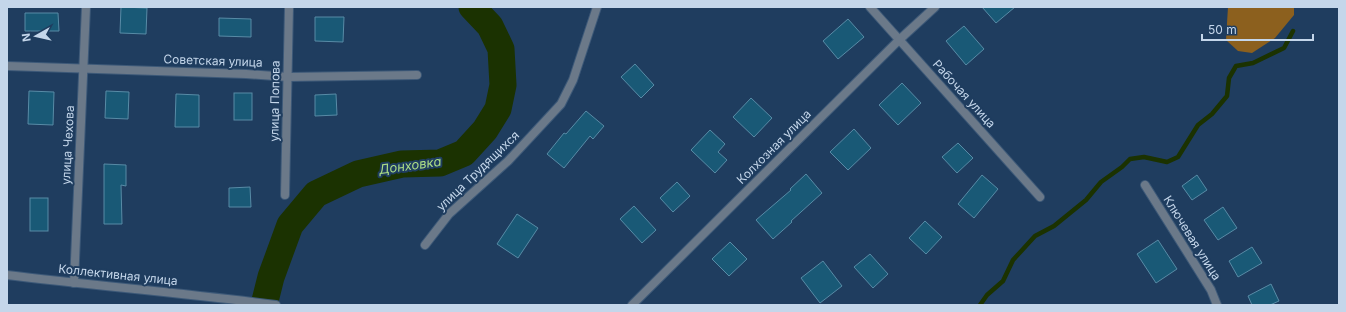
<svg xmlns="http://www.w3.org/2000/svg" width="1346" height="312" font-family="Inter,sans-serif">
<rect width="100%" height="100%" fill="#1f3d5f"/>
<!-- forest -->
<polygon fill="#8c601e" points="1228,7 1294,7 1294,15 1275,38 1252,53 1238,51 1226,40"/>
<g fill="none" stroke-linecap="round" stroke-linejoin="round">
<!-- stream -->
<polyline stroke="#1b3201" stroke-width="4.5" points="980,305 987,295 1003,281 1013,260 1035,236 1054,226 1086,200 1101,182 1122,167 1130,159 1144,157 1167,162 1178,157 1198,125 1212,114 1227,96 1229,78 1236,66 1253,63 1284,48 1293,31"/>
<!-- river -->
<polyline stroke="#1b3201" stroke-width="27" points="264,305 271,277 290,225 316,194 358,174 402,164 440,163 464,153 485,130 498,109 503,85 501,49 490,26 472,7"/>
</g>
<!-- building -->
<g fill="#195976" stroke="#588ba6">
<polygon points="121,7 147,8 146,34 120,33"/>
<polygon points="982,7 1015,7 996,23"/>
<polygon points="25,13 58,13 59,31 25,31"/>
<polygon points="315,17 344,17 343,42 315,41"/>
<polygon points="219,18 251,19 251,37 219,36"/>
<polygon points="848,19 864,37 838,59 823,41"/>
<polygon points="964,26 984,49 966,65 946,41"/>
<polygon points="635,64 654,85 641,98 621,77"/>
<polygon points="902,83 921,103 898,125 879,105"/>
<polygon points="29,91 54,92 53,125 28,124"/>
<polygon points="106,91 129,92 128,119 105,118"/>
<rect x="234" y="93" width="18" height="27"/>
<polygon points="176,94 199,95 199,127 175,127"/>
<polygon points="336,94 337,115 315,116 315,95"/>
<polygon points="751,98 772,118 754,137 733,117"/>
<polygon points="586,111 604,126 593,139 590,136 564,168 547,154 564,133 566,134"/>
<polygon points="854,129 871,148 848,170 830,152"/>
<polygon points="710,130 725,144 718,152 727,160 715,173 691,150"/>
<polygon points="958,143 973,158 957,173 942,157"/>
<polygon points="104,164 126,165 126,186 121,185 122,224 104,224"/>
<polygon points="806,174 822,193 791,221 792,222 773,239 756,220 791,190 790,189"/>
<polygon points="982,175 998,189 974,218 958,204"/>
<polygon points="1197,175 1207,190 1192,200 1182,186"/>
<polygon points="677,182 690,196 673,212 660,198"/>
<polygon points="250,187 251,207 229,207 229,188"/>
<rect x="30" y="198" width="18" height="33"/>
<polygon points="634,206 656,230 642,243 620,219"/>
<polygon points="1223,207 1237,228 1218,240 1204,220"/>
<polygon points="517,214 538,228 518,258 497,244"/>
<polygon points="925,221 942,237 926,254 909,238"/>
<polygon points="1158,240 1177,269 1156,283 1137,254"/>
<polygon points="730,242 747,259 729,276 712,259"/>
<polygon points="1252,247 1262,263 1238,277 1229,261"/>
<polygon points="870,254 888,274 873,288 854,267"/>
<polygon points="823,261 842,286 820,303 801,278"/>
<polygon points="1271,284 1279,301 1270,305 1252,305 1248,296"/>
</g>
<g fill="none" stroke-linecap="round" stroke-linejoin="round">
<defs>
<g id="minor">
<polyline points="870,7 1040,197"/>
<polyline points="7,66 246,74 288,77 417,75"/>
<polyline points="1145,185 1211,290 1217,305"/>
<polyline points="285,195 289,7"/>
<polyline points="425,245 449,214 508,161 561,104 573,80 597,7"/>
<path d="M 7,275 C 96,286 186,293 276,305"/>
<polyline points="74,283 86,7"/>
<polyline points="632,305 899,40 935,7"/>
</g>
</defs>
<!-- minor casing -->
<use href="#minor" stroke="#3d5978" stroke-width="10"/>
<!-- minor -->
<use href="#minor" stroke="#6b7989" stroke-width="8"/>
</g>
<g text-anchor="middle" stroke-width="4" stroke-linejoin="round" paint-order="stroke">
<!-- street labels -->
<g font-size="12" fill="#c4d6ea" stroke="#1f3d5f">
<text transform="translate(213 61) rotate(2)" y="4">Советская улица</text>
<text transform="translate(964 94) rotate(48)" y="4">Рабочая улица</text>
<text transform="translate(275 101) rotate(-89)" y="4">улица Попова</text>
<text transform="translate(68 145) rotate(-87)" y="4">улица Чехова</text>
<text transform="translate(774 147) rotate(-45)" y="4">Колхозная улица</text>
<text transform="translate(478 171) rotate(-44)" y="4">улица Трудящихся</text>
<text transform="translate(1192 238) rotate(58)" y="4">Ключевая улица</text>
<text transform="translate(118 275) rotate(6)" y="4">Коллективная улица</text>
</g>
<!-- water labels -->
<g font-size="13" font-style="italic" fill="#acdd85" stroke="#1f3d5f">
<text transform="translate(410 165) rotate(-8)" y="5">Донховка</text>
</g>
</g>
<!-- border -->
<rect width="1346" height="312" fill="none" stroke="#c4d6ea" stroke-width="16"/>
<!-- north arrow -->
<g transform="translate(36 36) rotate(262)" stroke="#1f3d5f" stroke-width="3" paint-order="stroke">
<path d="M0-3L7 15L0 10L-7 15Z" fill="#c4d6ea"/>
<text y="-6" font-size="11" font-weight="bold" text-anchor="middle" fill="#c4d6ea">N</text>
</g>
<!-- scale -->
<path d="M1202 34v6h111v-6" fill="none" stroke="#c4d6ea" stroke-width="2"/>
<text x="1208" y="34" font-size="12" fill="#c4d6ea" stroke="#1f3d5f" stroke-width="3" paint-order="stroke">50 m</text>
</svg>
